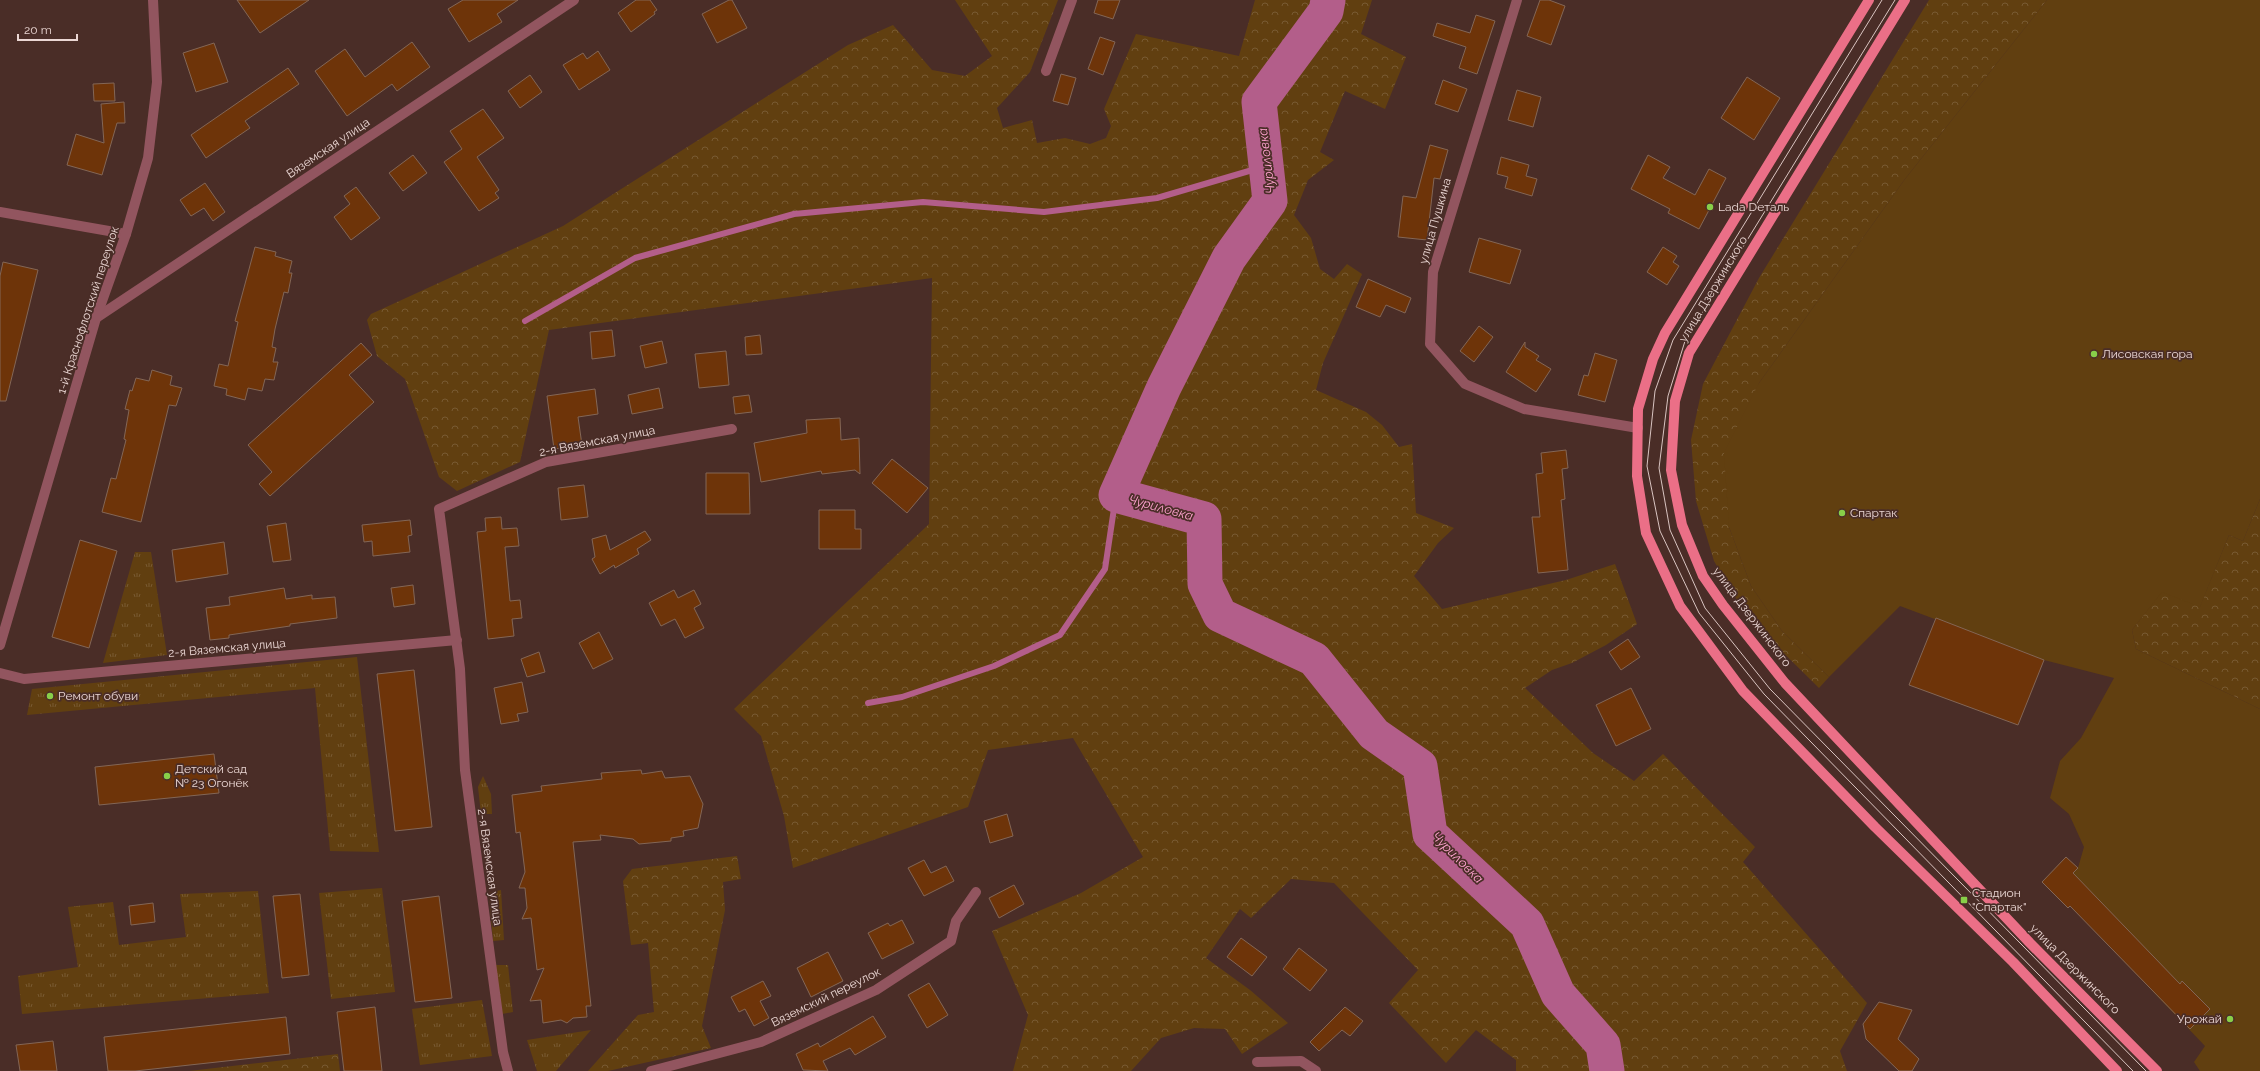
<svg xmlns="http://www.w3.org/2000/svg" width="2260" height="1071" font-family="Raleway,sans-serif">
<defs>
<pattern id="grass-tufts" width="24" height="20" patternUnits="userSpaceOnUse"><rect width="24" height="20" fill="#613f10"/><path d="M3 7l-1-3M5 7V3M7 7l1-3M15 17l-1-3M17 17v-4M19 17l1-3" fill="none" stroke="#785a32"/></pattern>
<pattern id="forest-crowns" width="20" height="18" patternUnits="userSpaceOnUse"><rect width="20" height="18" fill="#613f10"/><path d="M2 6a3 3 0 1 1 6 0M12 15a3 3 0 1 1 6 0" fill="none" stroke="#785a32"/></pattern>
</defs>
<rect width="100%" height="100%" fill="#4a2d27"/>
<!-- grass -->
<g fill="url(#grass-tufts)">
<polygon points="135,552 151,552 167,655 103,663"/>
<polygon points="357,657 379,852 330,851 315,688 27,715 32,689"/>
<polygon points="483,776 491,794 492,814 481,814 478,787"/>
<polygon points="382,888 395,992 331,999 319,893"/>
<polygon points="501,890 504,940 493,941 489,893"/>
<polygon points="258,891 269,993 22,1014 18,976 78,967 68,907 113,902 119,945 186,937 180,894"/>
<polygon points="495,965 508,965 513,1012 502,1014"/>
<polygon points="482,1000 492,1056 420,1065 412,1009"/>
<polygon points="591,1030 556,1071 537,1071 527,1040"/>
</g>
<!-- forest -->
<g fill="url(#forest-crowns)">
<polygon points="955,0 1058,0 1030,72 997,108 1003,128 1032,120 1037,143 1065,138 1090,144 1106,138 1111,126 1104,109 1136,34 1239,56 1255,0 1372,0 1361,34 1406,57 1385,109 1345,91 1320,152 1334,160 1308,180 1294,215 1311,238 1320,269 1334,279 1347,264 1362,274 1323,363 1316,390 1366,412 1382,425 1399,447 1412,444 1416,513 1454,528 1438,543 1414,576 1442,609 1566,580 1615,564 1637,624 1606,645 1572,663 1552,670 1525,688 1593,753 1634,781 1663,754 1755,847 1743,862 1867,1003 1840,1051 1847,1071 1516,1071 1516,1060 1476,1030 1446,1063 1389,1003 1418,970 1334,883 1291,879 1251,918 1240,909 1206,958 1250,990 1288,1023 1242,1054 1225,1029 1194,1028 1161,1038 1131,1071 1013,1071 1028,1015 992,931 1081,893 1143,857 1073,738 988,750 968,807 793,868 784,816 761,736 734,709 929,524 932,278 549,330 520,462 457,491 439,477 405,379 377,356 367,320 371,314 563,226 848,45 893,25 932,70 965,76 992,56"/>
<polygon points="1929,0 2047,0 1905,179 1759,383 1729,527 1751,586 1782,631 1829,677 1819,688 1747,617 1714,561 1696,501 1691,440 1703,384 1759,278"/>
<polygon points="2260,499 2260,709 2136,649 2132,630 2162,591 2200,606 2229,535 2243,541"/>
<polygon points="737,856 741,879 723,882 725,910 702,1026 711,1048 608,1071 588,1071 638,1015 654,1012 648,943 631,945 623,881 632,869"/>
<polygon points="338,1054 340,1071 189,1071"/>
</g>
<!-- pitch -->
<polygon fill="#613f10" points="2047,0 2260,0 2260,499 2243,541 2229,535 2200,607 2162,592 2132,630 2136,649 2260,709 2260,1071 2200,1071 2194,1062 2205,1046 2071,906 2068,908 2042,882 2066,857 2078,868 2084,847 2069,814 2050,798 2060,761 2081,738 2114,678 2044,660 1900,606 1829,677 1782,631 1751,586 1729,527 1724,453 1759,383 1905,179"/>
<g fill="none" stroke-linecap="round" stroke-linejoin="round">
<!-- stream -->
<g stroke="#b35e8a" stroke-width="6">
<polyline points="525,321 635,258 794,214 923,202 1044,212 1157,198 1266,166"/>
<polyline points="868,703 902,697 994,666 1060,635 1105,569 1116,495"/>
</g>
<!-- river -->
<polyline stroke="#b35e8a" stroke-width="35" points="1328,0 1326,11 1259,102 1270,201 1229,258 1164,387 1116,495 1204,519 1205,584 1220,615 1314,659 1374,734 1420,766 1430,834 1527,924 1558,994 1603,1045 1607,1071"/>
</g>
<!-- building -->
<g fill="#6e3409" stroke="#836656">
<polygon points="237,0 309,0 260,33"/>
<polygon points="463,0 518,0 497,14 502,22 469,42 448,9"/>
<polygon points="636,0 650,0 657,10 654,12 655,14 631,32 618,13"/>
<polygon points="729,0 732,0 747,28 717,43 702,14"/>
<polygon points="1098,0 1120,0 1113,19 1094,13"/>
<polygon points="1540,0 1549,0 1565,6 1551,45 1527,36"/>
<polygon points="1476,15 1495,21 1477,74 1459,68 1466,47 1433,36 1437,23 1470,33"/>
<polygon points="1100,37 1115,42 1103,75 1088,69"/>
<polygon points="412,42 430,67 397,91 392,84 347,116 315,71 345,49 365,77"/>
<polygon points="214,43 228,82 196,92 183,53"/>
<polygon points="598,51 610,70 579,90 563,65 583,53 587,59"/>
<polygon points="288,68 299,84 245,121 250,128 206,158 191,135"/>
<polygon points="1061,74 1076,78 1068,105 1053,101"/>
<polygon points="530,75 542,92 520,108 508,91"/>
<polygon points="1747,77 1780,98 1754,140 1721,118"/>
<polygon points="1443,80 1467,89 1458,112 1435,104"/>
<polygon points="114,83 115,101 94,101 93,84"/>
<polygon points="1517,90 1541,97 1533,127 1508,120"/>
<polygon points="124,102 125,123 117,123 102,175 67,165 76,134 104,143 101,104"/>
<polygon points="483,109 504,138 477,157 499,190 495,193 499,198 479,211 444,162 462,149 450,131"/>
<polygon points="1430,145 1448,150 1440,179 1434,178 1427,240 1398,237 1403,196 1416,198"/>
<polygon points="413,155 427,173 403,191 389,173"/>
<polygon points="1648,155 1670,167 1663,178 1695,195 1709,169 1726,178 1699,229 1668,213 1670,209 1631,189"/>
<polygon points="1501,157 1529,165 1526,176 1537,179 1532,196 1505,188 1508,177 1497,174"/>
<polygon points="205,183 225,212 213,221 204,208 191,216 180,200"/>
<polygon points="356,187 380,218 351,240 334,217 350,204 344,196"/>
<polygon points="1479,238 1521,250 1510,284 1469,272"/>
<polygon points="255,247 276,252 275,256 292,261 289,273 292,273 288,293 284,292 275,329 272,347 276,348 273,362 278,362 274,380 265,379 262,391 248,388 245,400 226,395 227,389 214,386 219,364 228,366 238,322 235,321"/>
<polygon points="1663,247 1677,256 1673,262 1679,266 1667,285 1647,272"/>
<polygon points="3,262 38,270 6,401 0,401 0,276"/>
<polygon points="1368,279 1411,298 1405,313 1386,305 1380,317 1356,307"/>
<polygon points="1479,326 1493,337 1474,362 1460,351"/>
<polygon points="612,330 615,356 592,359 590,332"/>
<polygon points="760,335 762,354 746,355 745,337"/>
<polygon points="662,341 667,363 645,368 640,346"/>
<polygon points="1525,342 1525,347 1539,356 1536,360 1551,369 1536,392 1506,372"/>
<polygon points="361,343 372,355 349,375 374,402 270,496 259,484 272,472 248,445"/>
<polygon points="726,351 729,385 699,388 695,354"/>
<polygon points="1595,353 1617,360 1605,402 1578,395 1584,375 1588,376"/>
<polygon points="152,370 172,376 170,385 182,388 176,406 169,405 141,522 102,512 111,478 116,479 126,440 124,439 129,410 125,409 130,390 132,391 136,378 149,381"/>
<polygon points="659,388 663,408 632,414 628,395"/>
<polygon points="595,389 598,414 578,417 582,445 554,449 547,396"/>
<polygon points="749,395 752,412 735,414 733,397"/>
<polygon points="840,418 841,440 859,438 860,474 855,470 822,474 821,471 761,482 754,443 807,433 806,420"/>
<polygon points="1566,450 1568,468 1562,469 1565,499 1561,500 1568,570 1538,573 1532,517 1540,517 1536,474 1543,473 1541,453"/>
<polygon points="892,459 928,488 907,513 872,483"/>
<polygon points="706,473 749,473 750,514 706,514"/>
<polygon points="584,485 588,517 561,520 558,488"/>
<polygon points="819,510 855,510 855,529 861,529 861,549 819,549"/>
<polygon points="501,517 502,529 517,528 519,546 505,547 510,601 520,600 522,618 512,619 514,636 488,639 477,532 486,531 485,518"/>
<polygon points="410,520 412,535 408,536 410,552 373,556 372,541 364,542 362,525"/>
<polygon points="286,523 291,560 273,562 267,526"/>
<polygon points="645,531 651,540 637,549 639,554 615,568 614,565 600,574 592,559 595,557 592,539 606,535 610,550"/>
<polygon points="80,540 117,551 89,648 52,637"/>
<polygon points="224,542 228,574 176,582 172,550"/>
<polygon points="413,585 415,604 394,607 391,588"/>
<polygon points="284,588 286,599 312,595 312,599 335,597 337,618 290,624 290,626 229,635 229,638 210,640 206,608 230,605 229,597"/>
<polygon points="674,590 678,598 694,590 701,604 694,608 704,628 685,638 675,619 661,626 649,603"/>
<polygon points="1936,618 2044,660 2018,725 1909,685"/>
<polygon points="599,632 613,659 593,669 579,643"/>
<polygon points="1628,639 1640,657 1621,670 1609,652"/>
<polygon points="539,652 545,672 527,677 521,659"/>
<polygon points="414,670 432,827 395,831 377,674"/>
<polygon points="522,682 528,712 517,714 519,721 501,724 494,688"/>
<polygon points="1631,688 1651,729 1616,746 1596,705"/>
<polygon points="214,754 219,793 99,805 95,767"/>
<polygon points="641,770 642,774 662,771 665,778 690,776 703,804 698,828 683,831 684,836 671,838 671,841 639,844 633,839 600,835 601,840 573,842 591,1006 586,1006 587,1017 573,1018 567,1023 561,1020 543,1023 541,1000 530,1001 544,968 537,970 531,918 522,919 527,908 525,888 519,888 525,872 520,832 516,833 512,795 542,791 541,786 602,779 601,773"/>
<polygon points="1007,814 1013,836 990,843 984,821"/>
<polygon points="2066,857 2078,868 2073,873 2180,984 2182,981 2210,1009 2190,1029 2070,906 2068,908 2042,882"/>
<polygon points="924,860 931,873 946,866 954,881 924,896 908,868"/>
<polygon points="1014,885 1024,904 999,918 989,898"/>
<polygon points="300,894 309,975 282,978 273,896"/>
<polygon points="439,896 452,998 415,1002 402,901"/>
<polygon points="153,903 155,922 131,925 129,906"/>
<polygon points="902,920 914,943 882,959 868,933 888,923 890,926"/>
<polygon points="1241,938 1267,957 1252,976 1227,957"/>
<polygon points="1299,948 1327,970 1310,991 1283,969"/>
<polygon points="828,952 843,981 811,997 797,968"/>
<polygon points="763,981 771,996 760,1001 769,1018 754,1026 745,1009 739,1012 731,997"/>
<polygon points="929,983 948,1015 927,1028 908,995"/>
<polygon points="1879,1002 1912,1010 1898,1039 1919,1059 1912,1071 1899,1071 1866,1039 1863,1024"/>
<polygon points="375,1007 382,1071 344,1071 337,1012"/>
<polygon points="1345,1007 1363,1021 1350,1036 1342,1030 1319,1051 1310,1042"/>
<polygon points="873,1016 886,1037 855,1055 850,1048 823,1061 828,1071 803,1070 796,1054 818,1043 820,1047"/>
<polygon points="286,1017 290,1054 135,1071 108,1071 104,1037"/>
<polygon points="53,1041 57,1071 20,1071 16,1045"/>
</g>
<g fill="none" stroke-linecap="round" stroke-linejoin="round">
<!-- minor -->
<g stroke="#92555f" stroke-width="10">
<polyline points="1517,0 1433,272 1430,344 1465,384 1524,409 1638,428"/>
<polyline points="1046,71 1072,0"/>
<polyline points="0,212 126,234"/>
<polyline points="96,318 574,0"/>
<polyline points="0,645 96,318 126,234 148,158 157,82 153,0"/>
<polyline points="0,673 24,679 457,640"/>
<polyline points="1257,1062 1301,1061 1316,1071"/>
<polyline points="508,1071 503,1052 465,770 460,669 439,509 546,462 732,429"/>
<polyline points="651,1071 761,1042 876,990 951,941 956,921 976,892"/>
</g>
<!-- major -->
<g stroke="#eb6f87" stroke-width="10">
<polyline points="1869,0 1665,333 1653,359 1638,409 1637,476 1646,533 1680,606 1743,691 1875,827 2013,962 2117,1071"/>
<polyline points="1905,0 1689,353 1675,401 1671,470 1682,525 1703,576 1723,605 1785,683 2030,943 2157,1071"/>
</g>
<!-- tram -->
<g stroke="#d9c4c1" stroke-width="1">
<polyline points="1882,0 1673,340 1655,391 1647,466 1660,531 1699,613 1764,694 2133,1071"/>
<polyline points="1895,0 1685,341 1668,396 1659,468 1670,530 1705,608 1770,689 2146,1071"/>
</g>
</g>
<!-- markers -->
<g fill="#88cf49" stroke="#4a2d27" stroke-width="1.5">
<circle cx="1710" cy="207" r="4"/>
<circle cx="2094" cy="354" r="4"/>
<circle cx="1842" cy="513" r="4"/>
<circle cx="50" cy="696" r="4"/>
<circle cx="167" cy="776" r="4"/>
<rect x="1960" y="896" width="8" height="8" rx="2"/>
<circle cx="2230" cy="1019" r="4"/>
</g>
<g text-anchor="middle" stroke-width="3.5" stroke-linejoin="round" paint-order="stroke">
<!-- street labels -->
<g font-size="12" fill="#ebd7d4" stroke="#4a2d27">
<text transform="translate(328 148) rotate(-34)" y="4">Вяземская улица</text>
<text transform="translate(1435 221) rotate(-74)" y="4">улица Пушкина</text>
<text transform="translate(1713 289) rotate(-59)" y="4">улица Дзержинского</text>
<text transform="translate(88 310) rotate(-72)" y="4">1-й Краснофлотский переулок</text>
<text transform="translate(597 441) rotate(-11)" y="4">2-я Вяземская улица</text>
<text transform="translate(1752 617) rotate(53)" y="4">улица Дзержинского</text>
<text transform="translate(227 648) rotate(-5)" y="4">2-я Вяземская улица</text>
<text transform="translate(490 867) rotate(82)" y="4">2-я Вяземская улица</text>
<text transform="translate(2075 969) rotate(45)" y="4">улица Дзержинского</text>
<text transform="translate(826 997) rotate(-26)" y="4">Вяземский переулок</text>
</g>
<!-- poi labels -->
<g font-size="12" fill="#ebd7d4" stroke="#4a2d27" text-anchor="start">
<text x="1718" y="211">Lada Dеталь</text>
<text x="2102" y="358">Лисовская гора</text>
<text x="1850" y="517">Спартак</text>
<text x="58" y="700">Ремонт обуви</text>
<text x="175" y="773">Детский сад<tspan x="175" dy="14">№ 23 Огонёк</tspan></text>
<text x="1972" y="897">Стадион<tspan x="1972" dy="14">"Спартак"</tspan></text>
<text x="2222" y="1023" text-anchor="end">Урожай</text>
</g>
<!-- water labels -->
<g font-size="13" font-style="italic" fill="#fea2cf" stroke="#4a2d27">
<text transform="translate(1266 161) rotate(-97)" y="5">Чуриловка</text>
<text transform="translate(1161 507) rotate(15)" y="5">Чуриловка</text>
<text transform="translate(1458 857) rotate(45)" y="5">Чуриловка</text>
</g>
</g>
<!-- scale -->
<path d="M18 34v6h59v-6" fill="none" stroke="#ebd7d4" stroke-width="2"/>
<text x="24" y="34" font-size="12" fill="#ebd7d4" stroke="#4a2d27" stroke-width="3" paint-order="stroke">20 m</text>
</svg>
